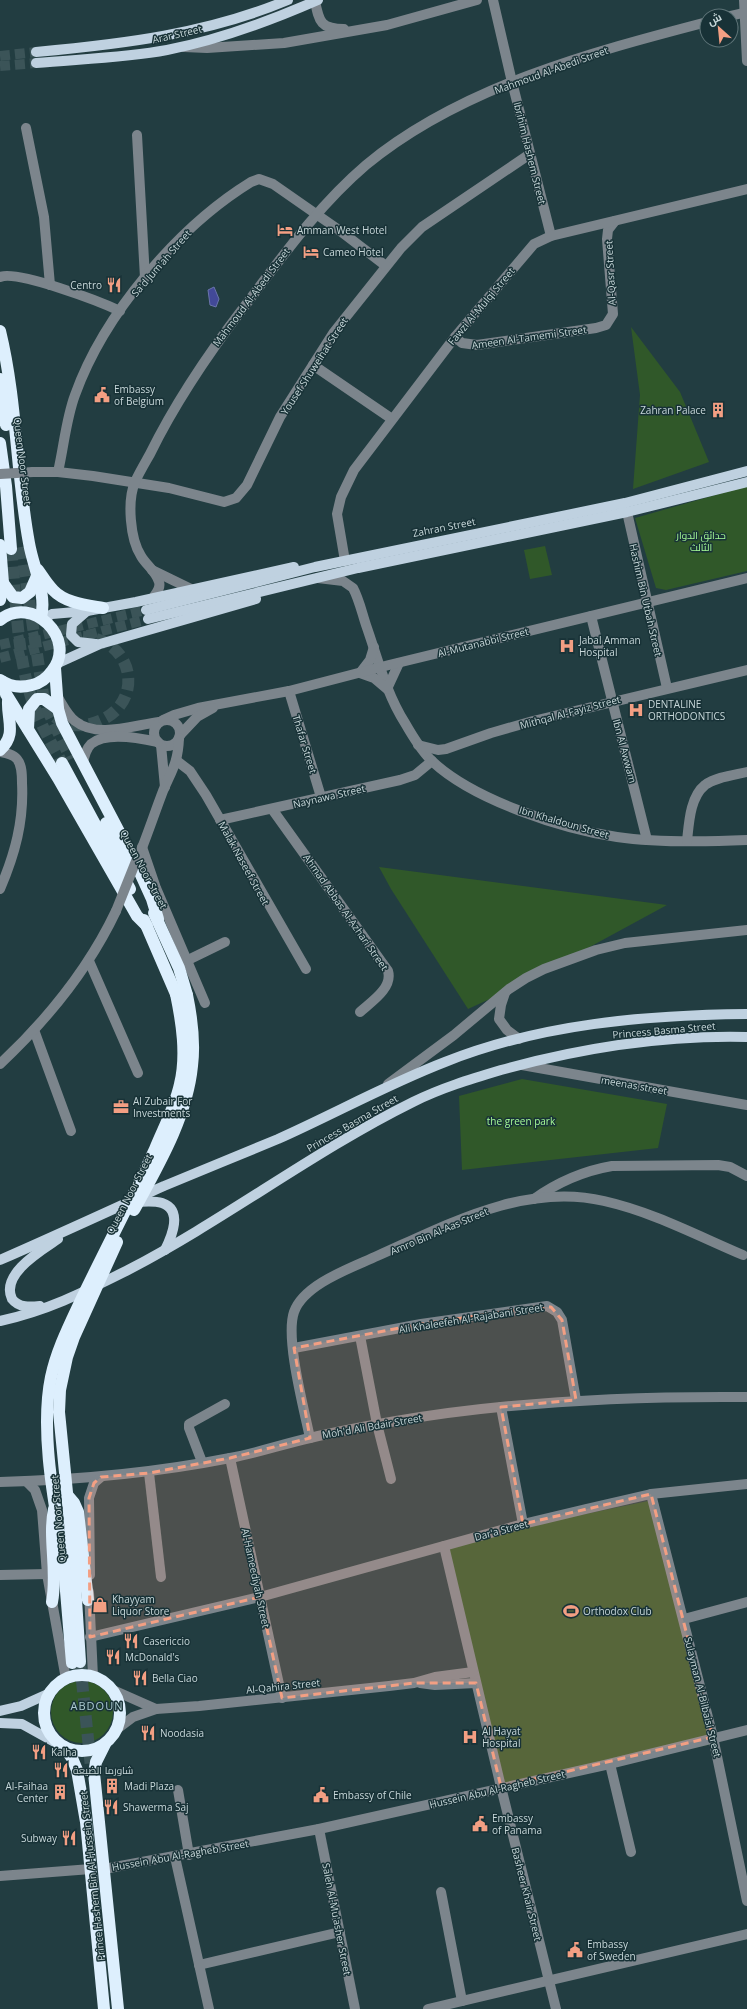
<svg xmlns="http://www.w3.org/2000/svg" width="747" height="2009" font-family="'Open Sans',Cairo,sans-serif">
<rect width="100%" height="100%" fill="#223d41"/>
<!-- green -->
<g fill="#305829">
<polygon points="631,327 680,392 709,462 633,489 640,395"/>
<polygon points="747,486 747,571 666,590 656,588 635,518"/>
<polygon points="545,546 552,575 530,579 524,550"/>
<polygon points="379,867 667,905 516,987 468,1009 391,889"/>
<polygon points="522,1079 667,1104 658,1148 462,1170 459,1096"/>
<polygon points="653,1500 717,1743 503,1789 445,1547 523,1527"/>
<circle cx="82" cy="1712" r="31"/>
</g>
<!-- water -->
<polygon fill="#424997" stroke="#6a74ab" points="214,287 219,299 216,307 210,305 208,290"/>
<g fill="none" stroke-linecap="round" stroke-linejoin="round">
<!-- major-tunnel -->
<g stroke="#3b5458" stroke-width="10" stroke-dasharray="10 5" stroke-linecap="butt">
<polyline points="0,56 36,52"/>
<polyline points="0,66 36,63"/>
<polyline points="0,645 146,610"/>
<polyline points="0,658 148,619"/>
</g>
<!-- highway-tunnel -->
<g stroke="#3b5458" stroke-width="12" stroke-dasharray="12 6" stroke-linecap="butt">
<polyline points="21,547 43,694 47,709 71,759"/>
<path d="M 11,549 C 17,602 16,661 36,711 C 43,729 53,746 62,763"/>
<path d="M 55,717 C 65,725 77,727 90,724 C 147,710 137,639 83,637"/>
<polyline points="80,1662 92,1777"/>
</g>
<!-- minor -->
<g stroke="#7c858c" stroke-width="10">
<polyline points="493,0 512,82 551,236"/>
<polyline points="744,0 747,61"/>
<path d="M 315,1 C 319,22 321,29 344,29"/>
<polyline points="730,16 743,13"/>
<polyline points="184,47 207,48 284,43 387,25 477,0"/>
<polyline points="26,128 44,217 50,285"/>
<polyline points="137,135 145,278"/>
<path d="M 0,277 C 18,270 101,302 120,311"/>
<polyline points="455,337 462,343 477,345 596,328 606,325 613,314 607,239 608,230 615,221"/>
<polyline points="313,365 392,419"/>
<polyline points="33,472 58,472 93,476 169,488 224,502 236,498 247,485 280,417 334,332 401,248 422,227 530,154"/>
<path d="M 58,472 C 64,446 66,419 75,395 C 104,314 178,227 251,182 L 259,179 L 273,184 L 339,230 L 386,266"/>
<polyline points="627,512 667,688"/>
<polyline points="345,561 337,514 341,497 354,470 455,337 534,244 551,236 747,189"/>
<polyline points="152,570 191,589"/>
<path d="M 318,578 L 343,581 L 353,588 C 359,599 362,613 366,625 C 378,659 386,693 405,723 C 413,737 422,752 433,762 C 474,800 562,829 617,837 C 659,843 704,842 747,840"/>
<path d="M 153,598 C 156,593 161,588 159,582 C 156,571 146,565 141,556 C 130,539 127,501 135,482 C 139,473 145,463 150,454 C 176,401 208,354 244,307 C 282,257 318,206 366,165 C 460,87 592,52 707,22"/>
<polyline points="591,616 647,840"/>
<polyline points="374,647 370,660 360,673 374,678 387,689 399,663"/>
<polyline points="289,691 321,797"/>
<path d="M 57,696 C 63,705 67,715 75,721 C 97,739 134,725 159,722"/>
<circle cx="167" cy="733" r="13"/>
<polyline points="163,720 174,715 198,708 289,691 389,665 747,578"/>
<polyline points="180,735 197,717 213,708"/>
<polyline points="161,745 165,787"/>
<polyline points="418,745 438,750 446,749 491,733 533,721 747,670"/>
<path d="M 0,752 C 6,753 13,754 17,759 C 22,765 22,775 22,783 C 24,821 15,854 0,889"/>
<polyline points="177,761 190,771 206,795 306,969"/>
<path d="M 83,764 C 84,757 86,749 91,744 C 106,731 140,738 158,742"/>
<path d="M 272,809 L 388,971 C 393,988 371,1002 360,1012"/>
<polyline points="220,820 400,780 415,775 432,761"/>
<path d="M 687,841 C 689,823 690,797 705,785 C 716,777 734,775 747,772"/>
<polyline points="142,847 156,888 205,1003"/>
<path d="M 140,853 C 148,833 155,812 163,791 C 172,770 178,763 179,738"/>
<polyline points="188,960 225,942"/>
<polyline points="89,961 138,1073"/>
<polyline points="505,993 501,1005 499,1019 507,1030 519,1039"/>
<polyline points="34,1030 71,1131"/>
<path d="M 0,1064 C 48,1019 88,970 116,911"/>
<polyline points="522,1065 747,1105"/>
<polyline points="388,1084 454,1035 509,989 526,978 544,969 596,950 625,943 747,930"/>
<path d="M 534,1199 C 558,1182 583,1171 612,1166 L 718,1165 L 730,1167 L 747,1176"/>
<polyline points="360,1336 377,1424 391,1479"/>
<polyline points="294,1348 421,1324 547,1306 557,1312 562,1320 576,1400"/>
<polyline points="501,1407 523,1524"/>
<path d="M 310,1438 C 304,1409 285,1338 294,1312 C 304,1284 351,1268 377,1256 C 447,1225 525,1182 604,1201 C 653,1212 698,1236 743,1255"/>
<polyline points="230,1458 282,1698"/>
<polyline points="202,1462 189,1428 189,1424 225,1404"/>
<polyline points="149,1473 161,1577"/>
<polyline points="26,1481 35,1490 42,1510 47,1574 66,1679"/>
<path d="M 0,1482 C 77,1480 154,1473 230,1458 C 257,1453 283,1444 310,1438 C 339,1431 367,1426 396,1421 C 512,1401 629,1396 747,1397"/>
<polyline points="651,1494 713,1737 747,1901"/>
<polyline points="444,1546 501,1787 556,2009"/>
<polyline points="0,1575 47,1574"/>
<polyline points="90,1575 89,1498 94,1483 101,1477"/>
<polyline points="89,1592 93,1677"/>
<polyline points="684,1619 747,1602"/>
<polyline points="90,1637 260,1597 523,1524 586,1509 651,1494 747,1484"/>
<polyline points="420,1683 435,1685 476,1683"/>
<polyline points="113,1690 156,1709"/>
<polyline points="117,1729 133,1717 156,1709 199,1706 389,1686 414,1683 435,1677 473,1672"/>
<polyline points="610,1764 631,1852"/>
<polyline points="178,1790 189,1855"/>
<polyline points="319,1829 355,2009"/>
<polyline points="175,1857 209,2009"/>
<polyline points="104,1869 319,1829 605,1765 747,1730"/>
<polyline points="0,1876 91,1869"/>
<polyline points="441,1892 462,2001"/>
<polyline points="199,1965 340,1932"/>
<polyline points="428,2009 747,1934"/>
</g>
<!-- major -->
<g stroke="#bfd1e0" stroke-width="10">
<path d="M 36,52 C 123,44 207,34 288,0"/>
<path d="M 36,63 C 79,59 124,58 167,50 C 218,40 270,21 318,0"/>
<polyline points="146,610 315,567 625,503 747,471"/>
<polyline points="87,611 72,624 71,635 78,642 96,644"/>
<polyline points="43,619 52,614 87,611 136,602 294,567"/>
<polyline points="148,619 358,568 627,512 747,482"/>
<polyline points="56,664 100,644 256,599"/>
<path d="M 134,1202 C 142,1202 153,1200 162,1203 C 183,1210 172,1236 165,1250"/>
<path d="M 0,1260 C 55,1236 109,1211 164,1186 C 202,1170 240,1155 278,1139 C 334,1114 388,1084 445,1062 C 540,1024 645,1015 747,1014"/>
<path d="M 40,1306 C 30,1307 19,1308 12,1299 C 0,1274 42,1250 58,1239"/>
<path d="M 0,1321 C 49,1310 84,1292 128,1270 C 226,1219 314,1151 413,1102 C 441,1088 471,1079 501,1070 C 581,1048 664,1035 747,1037"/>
<polyline points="0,1711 21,1706 50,1693"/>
<polyline points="0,1723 22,1724 58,1744"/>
</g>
<!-- highway -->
<g stroke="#ddeffd" stroke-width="12">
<path d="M 0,331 C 17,401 16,473 29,543 C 33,567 47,594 41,617"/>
<polyline points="0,379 6,425"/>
<polyline points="0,443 6,486 11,549"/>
<polyline points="0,545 3,583 0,600"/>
<path d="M 38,570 C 43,577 47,584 53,590 C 65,603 86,605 103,608"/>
<polyline points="3,583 13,597 22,598 30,592 37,576"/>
<path d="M 0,620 C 32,594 78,639 52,671 C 47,678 41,683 32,685 C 21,688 10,687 0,680"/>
<polyline points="55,668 58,709 62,723 137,866 152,899 158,919"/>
<polyline points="3,682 6,694 58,778 137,916 147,926"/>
<polyline points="28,729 29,709 37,699 44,699 58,709"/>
<path d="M 0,750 C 17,735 7,720 8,701"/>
<polyline points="62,763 130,889"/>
<polyline points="106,823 131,871"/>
<polyline points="154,913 179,968 187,995"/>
<polyline points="144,920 176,994"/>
<polyline points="68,1496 74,1503 78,1512 88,1600"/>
<polyline points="73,1553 80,1662"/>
<polyline points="63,1555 72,1663"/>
<path d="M 52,1602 C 58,1571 48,1539 54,1509"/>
<circle cx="82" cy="1713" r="38"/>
<polyline points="105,1744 96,1762 94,1773 118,2009"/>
<polyline points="64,1747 72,1758 77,1770 86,1822 104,2009"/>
</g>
<!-- minor-bridge -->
<g stroke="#7c858c" stroke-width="10">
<polyline points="0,474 33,472"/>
<polyline points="116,911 138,856"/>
</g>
<!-- highway-bridge -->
<g stroke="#ddeffd" stroke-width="12">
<path d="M 134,1210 C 158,1166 187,1117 192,1066 C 195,1042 192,1019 187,995"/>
<polyline points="73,1553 59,1412 60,1390 67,1357 74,1337 117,1242"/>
<path d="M 63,1555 C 54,1502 40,1430 51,1377 C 57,1349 70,1324 82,1298 C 106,1248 132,1199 155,1149 C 164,1127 175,1107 180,1084 C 187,1055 182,1023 176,994"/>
</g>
</g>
<!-- marked area -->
<path fill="#f39f83" fill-opacity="0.2" stroke="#f39f83" stroke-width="3" stroke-dasharray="8 5" stroke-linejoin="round" d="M 536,1307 L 551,1307 L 562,1320 L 576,1400 L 501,1407 L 523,1524 L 651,1494 L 713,1737 L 501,1787 L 476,1683 L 414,1683 L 282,1698 L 260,1597 L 90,1637 L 89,1498 L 94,1483 L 101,1477 L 149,1473 L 230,1458 L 310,1438 L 294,1348 L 421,1324 Z"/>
<!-- icons -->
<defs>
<symbol id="hotel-bare" viewBox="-9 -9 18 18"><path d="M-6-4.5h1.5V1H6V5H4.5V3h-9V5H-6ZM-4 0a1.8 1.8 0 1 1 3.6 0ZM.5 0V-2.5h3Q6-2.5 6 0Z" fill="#f39f83" stroke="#183237" stroke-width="2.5" paint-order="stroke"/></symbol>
<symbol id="restaurant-bare" viewBox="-9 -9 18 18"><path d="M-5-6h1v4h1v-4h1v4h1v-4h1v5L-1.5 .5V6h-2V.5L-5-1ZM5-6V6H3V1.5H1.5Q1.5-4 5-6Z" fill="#f39f83" stroke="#183237" stroke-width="2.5" paint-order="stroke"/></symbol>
<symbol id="civic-bare" viewBox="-9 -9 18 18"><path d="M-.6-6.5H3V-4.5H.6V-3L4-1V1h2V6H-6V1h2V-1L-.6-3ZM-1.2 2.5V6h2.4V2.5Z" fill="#f39f83" stroke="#183237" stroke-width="2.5" paint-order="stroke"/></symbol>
<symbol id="building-bare" viewBox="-9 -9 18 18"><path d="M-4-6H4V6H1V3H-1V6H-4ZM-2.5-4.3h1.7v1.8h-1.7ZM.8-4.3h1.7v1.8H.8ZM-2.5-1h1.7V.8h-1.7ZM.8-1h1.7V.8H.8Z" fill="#f39f83" stroke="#183237" stroke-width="2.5" paint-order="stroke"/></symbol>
<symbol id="hospital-bare" viewBox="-9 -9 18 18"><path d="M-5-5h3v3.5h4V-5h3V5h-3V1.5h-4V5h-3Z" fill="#f39f83" stroke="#183237" stroke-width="2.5" paint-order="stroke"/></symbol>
<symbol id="office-bare" viewBox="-9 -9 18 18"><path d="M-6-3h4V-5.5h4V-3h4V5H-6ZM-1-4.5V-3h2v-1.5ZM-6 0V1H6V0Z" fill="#f39f83" stroke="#183237" stroke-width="2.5" paint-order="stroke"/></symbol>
<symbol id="shop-bare" viewBox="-9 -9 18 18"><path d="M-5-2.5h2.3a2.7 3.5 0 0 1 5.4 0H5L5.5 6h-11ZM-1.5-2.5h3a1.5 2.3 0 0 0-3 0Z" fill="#f39f83" stroke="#183237" stroke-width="2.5" paint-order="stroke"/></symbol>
<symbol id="stadium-bare" viewBox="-9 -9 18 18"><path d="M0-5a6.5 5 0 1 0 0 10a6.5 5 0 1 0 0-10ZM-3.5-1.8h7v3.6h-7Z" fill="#f39f83" stroke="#183237" stroke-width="2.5" paint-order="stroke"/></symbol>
</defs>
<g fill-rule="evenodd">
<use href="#hotel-bare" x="274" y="219" width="22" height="22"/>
<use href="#hotel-bare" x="300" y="241" width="22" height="22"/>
<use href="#restaurant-bare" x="103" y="274" width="22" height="22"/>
<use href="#civic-bare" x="91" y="384" width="22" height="22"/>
<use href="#building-bare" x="707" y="399" width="22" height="22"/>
<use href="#hospital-bare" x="556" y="635" width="22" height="22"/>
<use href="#hospital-bare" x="625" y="699" width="22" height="22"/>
<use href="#office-bare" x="110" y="1096" width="22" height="22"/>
<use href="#shop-bare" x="89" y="1594" width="22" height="22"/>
<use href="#stadium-bare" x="560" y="1600" width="22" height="22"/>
<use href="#restaurant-bare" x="120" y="1630" width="22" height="22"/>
<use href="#restaurant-bare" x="102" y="1646" width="22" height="22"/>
<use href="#restaurant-bare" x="129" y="1667" width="22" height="22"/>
<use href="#restaurant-bare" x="137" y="1722" width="22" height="22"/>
<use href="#hospital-bare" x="459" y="1726" width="22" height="22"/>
<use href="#restaurant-bare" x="28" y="1741" width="22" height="22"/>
<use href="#restaurant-bare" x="50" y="1759" width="22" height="22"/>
<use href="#building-bare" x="101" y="1775" width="22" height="22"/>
<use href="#building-bare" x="49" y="1781" width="22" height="22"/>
<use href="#civic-bare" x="310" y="1784" width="22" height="22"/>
<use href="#restaurant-bare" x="100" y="1796" width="22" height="22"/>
<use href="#civic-bare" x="469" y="1813" width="22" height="22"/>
<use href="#restaurant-bare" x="58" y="1827" width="22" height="22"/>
<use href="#civic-bare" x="564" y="1939" width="22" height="22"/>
</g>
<g text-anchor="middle" stroke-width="3" stroke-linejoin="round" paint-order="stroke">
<!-- street labels -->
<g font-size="10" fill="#c7d7d9" stroke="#183237">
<text transform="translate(177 34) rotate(-13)" y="4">Arar Street</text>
<text transform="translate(551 70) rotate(-20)" y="4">Mahmoud Al-Abedi Street</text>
<text transform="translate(530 153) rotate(76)" y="4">Ibrihim Hashem Street</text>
<text transform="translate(161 263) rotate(-49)" y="4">Sa'd Jum'ah Street</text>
<text transform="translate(610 273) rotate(-93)" y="4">Al-Qasr Street</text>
<text transform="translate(251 297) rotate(-53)" y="4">Mahmoud Al-Abedi Street</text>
<text transform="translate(481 306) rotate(-50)" y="4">Fawzi Al-Mulqi Street</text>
<text transform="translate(529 337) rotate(-8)" y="4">Ameen Al-Tamemi Street</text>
<text transform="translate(314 366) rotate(-57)" y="4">Yousef Shuweihat Street</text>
<text transform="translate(23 461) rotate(83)" y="4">Queen Noor Street</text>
<text transform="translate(444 527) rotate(-11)" y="4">Zahran Street</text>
<text transform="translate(646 600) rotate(77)" y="4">Hashim Bin Utbah Street</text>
<text transform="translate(483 642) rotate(-14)" y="4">Al-Mutanabbi Street</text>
<text transform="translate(570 712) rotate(-15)" y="4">Mithqal Al-Fayiz Street</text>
<text transform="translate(305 744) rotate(73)" y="4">Thafar Street</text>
<text transform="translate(625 751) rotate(75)" y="4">Ibn Al Awwam</text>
<text transform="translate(329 796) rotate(-13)" y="4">Naynawa Street</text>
<text transform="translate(564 822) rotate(16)" y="4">Ibn Khaldoun Street</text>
<text transform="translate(244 863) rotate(61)" y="4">Malak Naseef Street</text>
<text transform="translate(144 869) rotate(62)" y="4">Queen Noor Street</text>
<text transform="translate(346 912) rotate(55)" y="4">Ahmad Abbas Al-Azhari Street</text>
<text transform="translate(664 1030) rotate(-5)" y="4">Princess Basma Street</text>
<text transform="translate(634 1085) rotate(10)" y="4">meenas street</text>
<text transform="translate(352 1123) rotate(-30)" y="4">Princess Basma Street</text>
<text transform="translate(129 1194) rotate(-63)" y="4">Queen Noor Street</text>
<text transform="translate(439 1231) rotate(-23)" y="4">Amro Bin Al-Aas Street</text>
<text transform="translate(471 1318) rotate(-9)" y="4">Ali Khaleefeh Al-Rajabani Street</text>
<text transform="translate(372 1426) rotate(-10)" y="4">Moh'd Ali Bdair Street</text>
<text transform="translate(58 1519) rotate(-95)" y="4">Queen Noor Street</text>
<text transform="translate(501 1530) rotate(-15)" y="4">Dar'a Street</text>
<text transform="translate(256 1578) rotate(78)" y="4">Al-Hameediyah Street</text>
<text transform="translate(283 1686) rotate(-6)" y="4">Al-Qahira Street</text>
<text transform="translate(703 1697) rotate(76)" y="4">Sulayman Al-Bilbaisi Street</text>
<text transform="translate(497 1789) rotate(-13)" y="4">Hussein Abu Al-Ragheb Street</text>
<text transform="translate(180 1855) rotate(-10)" y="4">Hussein Abu Al-Ragheb Street</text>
<text transform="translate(92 1876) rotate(-96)" y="4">Prince Hashem Bin Al-Hussein Street</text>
<text transform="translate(527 1894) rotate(76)" y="4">Basheer Khair Street</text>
<text transform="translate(337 1919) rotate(79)" y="4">Saleh Al-Mu'asher Street</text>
</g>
<!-- poi labels -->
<g font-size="10" fill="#c7d7d9" stroke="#183237" text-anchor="start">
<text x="297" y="234">Amman West Hotel</text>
<text x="323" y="256">Cameo Hotel</text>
<text x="102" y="289" text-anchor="end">Centro</text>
<text x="114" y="393">Embassy<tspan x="114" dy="12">of Belgium</tspan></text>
<text x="706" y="414" text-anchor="end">Zahran Palace</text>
<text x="579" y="644">Jabal Amman<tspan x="579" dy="12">Hospital</tspan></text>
<text x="648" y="708">DENTALINE<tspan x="648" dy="12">ORTHODONTICS</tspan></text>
<text x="133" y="1105">Al Zubair For<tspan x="133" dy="12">Investments</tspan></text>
<text x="112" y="1603">Khayyam<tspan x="112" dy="12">Liquor Store</tspan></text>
<text x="583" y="1615">Orthodox Club</text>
<text x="143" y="1645">Casericcio</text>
<text x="125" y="1661">McDonald's</text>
<text x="152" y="1682">Bella Ciao</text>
<text x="482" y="1735">Al Hayat<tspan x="482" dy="12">Hospital</tspan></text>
<text x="160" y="1737">Noodasia</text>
<text x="51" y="1756">Kalha</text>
<text x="73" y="1774">شاورما الضيعة</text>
<text x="48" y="1790" text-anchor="end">Al-Faihaa<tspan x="48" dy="12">Center</tspan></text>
<text x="124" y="1790">Madi Plaza</text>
<text x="333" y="1799">Embassy of Chile</text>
<text x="123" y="1811">Shawerma Saj</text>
<text x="492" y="1822">Embassy<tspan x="492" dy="12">of Panama</tspan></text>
<text x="57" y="1842" text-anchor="end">Subway</text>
<text x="587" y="1948">Embassy<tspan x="587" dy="12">of Sweden</tspan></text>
</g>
<!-- park labels -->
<g font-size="10" fill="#a6fa96" stroke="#183237">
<text x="701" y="539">حدائق الدوار<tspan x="701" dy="12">الثالث</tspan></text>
<text x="521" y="1125">the green park</text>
</g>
<!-- neighbourhood labels -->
<g font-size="11" letter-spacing="1" fill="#accbd0" stroke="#183237">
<text x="97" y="1710">ABDOUN</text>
</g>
</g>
<!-- north arrow -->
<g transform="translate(719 28) rotate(333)"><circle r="19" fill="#183237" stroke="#5e7478"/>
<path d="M0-3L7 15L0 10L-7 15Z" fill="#f39f83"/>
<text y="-6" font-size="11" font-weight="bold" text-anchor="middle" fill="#c7d7d9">ش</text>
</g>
</svg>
